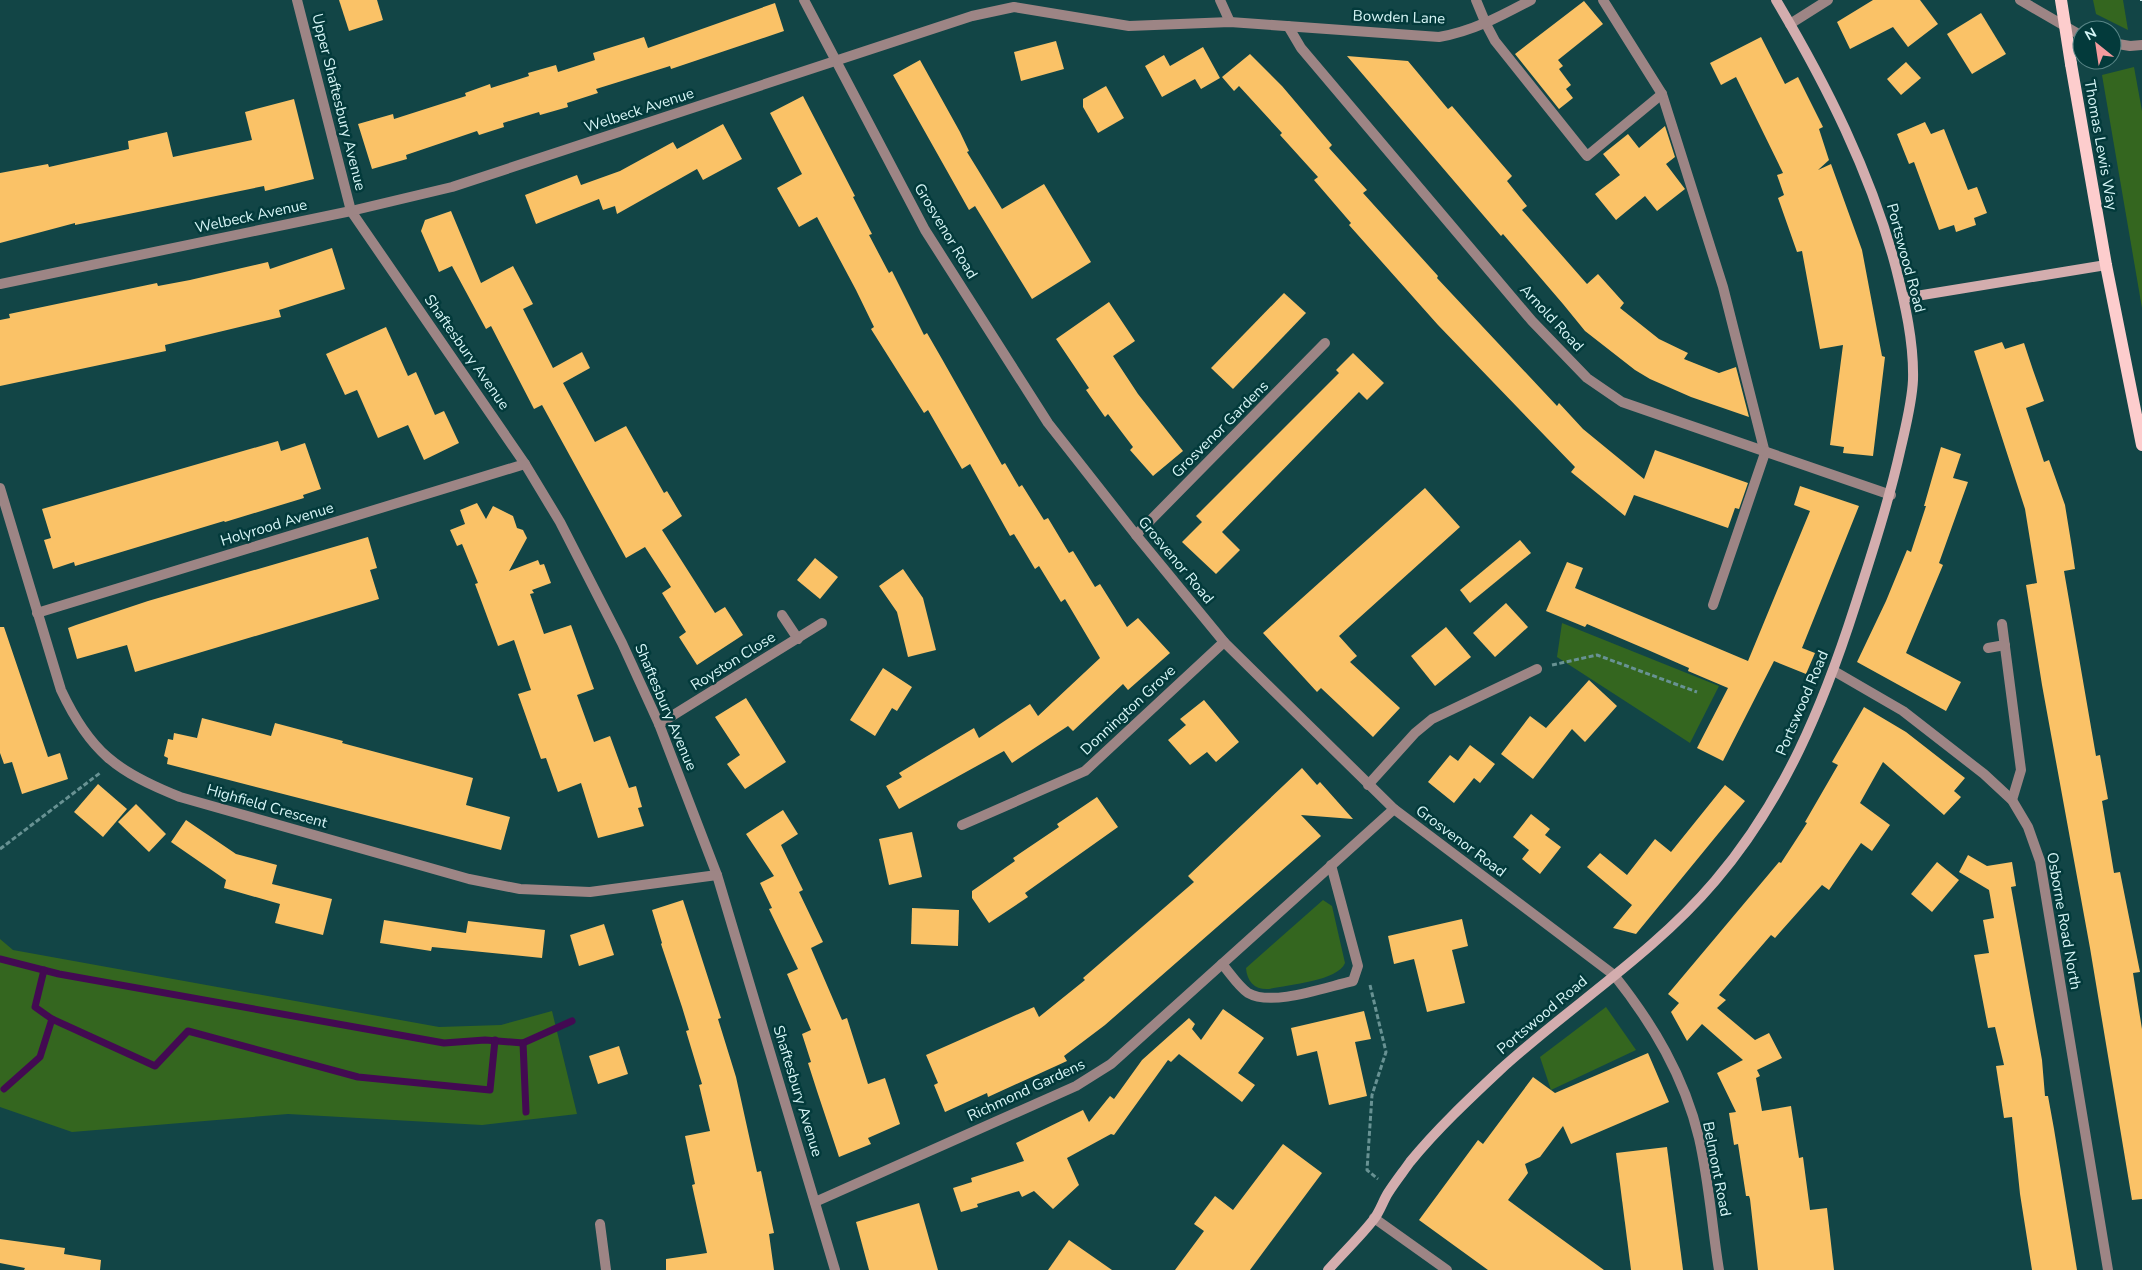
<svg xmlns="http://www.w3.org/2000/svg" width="2142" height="1270" font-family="'Nunito Sans',sans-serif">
<rect width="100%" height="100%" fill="#124546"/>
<!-- green -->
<g fill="#34661f">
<polygon points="2093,0 2123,0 2128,30 2096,14"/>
<polygon points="2134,67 2142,111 2142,308 2102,75"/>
<polygon points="1562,623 1719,686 1690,743 1557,657"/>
<path d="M 1323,900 L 1332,906 L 1345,963 C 1338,981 1287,985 1269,989 C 1255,990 1247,982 1246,968 Z"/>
<polygon points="0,939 13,950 439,1027 501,1025 552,1011 577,1114 482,1125 288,1114 72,1132 0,1107"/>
<polygon points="1606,1007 1636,1050 1551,1090 1540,1057"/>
</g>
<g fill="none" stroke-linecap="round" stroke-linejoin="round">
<!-- stream -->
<g stroke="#430a52" stroke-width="7">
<polyline points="0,959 59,974 444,1043 485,1040 523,1043 572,1021"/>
<polyline points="44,970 35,1007 52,1019 155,1066 188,1031 358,1077 490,1090 495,1040"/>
<polyline points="523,1043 526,1112"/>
<polyline points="4,1089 40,1057 52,1019"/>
</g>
</g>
<!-- building -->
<g fill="#fac267">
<polygon points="339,0 377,0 383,20 349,31"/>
<polygon points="1873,0 1920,0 1938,24 1908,47 1893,27 1850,49 1837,22"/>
<polygon points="1584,1 1603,24 1558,60 1563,66 1559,69 1571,85 1566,89 1573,98 1559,109 1515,54"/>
<polygon points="775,3 784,31 671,69 670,66 596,89 598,93 567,103 568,107 540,115 539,112 503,123 504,127 479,135 477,131 406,155 407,159 372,169 358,124 393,114 394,119 466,96 465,93 490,84 491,88 529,76 528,73 556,65 558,72 595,60 593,53 644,37 648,48"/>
<polygon points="1981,13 2006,54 1972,74 1947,34"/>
<polygon points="1761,37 1785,84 1798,77 1823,127 1819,129 1829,160 1818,170 1831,164 1862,250 1882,356 1885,357 1873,456 1843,453 1844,447 1830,445 1843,345 1820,349 1802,251 1797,252 1778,198 1784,195 1777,175 1783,173 1736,77 1721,85 1710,63"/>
<polygon points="1056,41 1064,69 1021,81 1014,52"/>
<polygon points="1203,47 1220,78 1201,89 1195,79 1162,97 1145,66 1164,55 1170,66"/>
<polygon points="1250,54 1282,86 1332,145 1329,148 1367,190 1363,193 1438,276 1437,278 1557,406 1559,403 1583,429 1644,479 1655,450 1748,483 1739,509 1735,508 1728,528 1634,495 1625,516 1571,472 1575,467 1438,325 1349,225 1351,223 1314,180 1318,177 1280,135 1282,133 1239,86 1234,91 1222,77"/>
<polygon points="1347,56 1408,61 1448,109 1452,106 1512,176 1507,181 1527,206 1522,210 1587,284 1598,274 1624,303 1620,308 1659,339 1688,353 1684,359 1719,373 1736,367 1749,417 1691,397 1650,379 1635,370 1585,331 1563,304 1503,234 1501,236"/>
<polygon points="920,60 960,132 969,151 967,152 1002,209 1044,184 1091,262 1032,299 975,206 969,210 893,75"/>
<polygon points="1906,62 1921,78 1901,95 1887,79"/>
<polygon points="1106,86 1124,118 1098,133 1083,107 1083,99"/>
<polygon points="803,96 855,196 853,197 872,234 869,235 889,273 892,271 924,335 927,333 942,359 1002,465 1005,463 1019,487 1022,485 1044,520 1048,518 1069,553 1073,551 1095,587 1100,584 1127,627 1138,618 1170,653 1128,690 1123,684 1073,731 1068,726 1012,763 1004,751 899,809 886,786 902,777 899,773 974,728 979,738 1030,704 1038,716 1100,658 1065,599 1061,602 1039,566 1035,569 1014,534 1010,536 970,464 962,469 928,410 924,413 871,329 874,327 856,290 817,217 799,227 777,188 802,174 770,113"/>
<polygon points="294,99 314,179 265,191 264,186 75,225 75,223 0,243 0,173 48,164 49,167 129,149 128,141 167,132 173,157 252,140 245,112"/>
<polygon points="1925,122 1931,134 1944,129 1968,190 1977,187 1987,213 1974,218 1976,225 1956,232 1954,225 1939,230 1914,162 1909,164 1897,134"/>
<polygon points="723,124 742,159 703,180 697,169 617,214 615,206 603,210 599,199 536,224 525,195 577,175 581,185 620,171 673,142 677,149"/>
<polygon points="1665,126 1675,157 1666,164 1685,189 1657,211 1645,196 1616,220 1595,194 1620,175 1603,154 1628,134 1639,148"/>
<polygon points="451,211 481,283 513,266 533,304 523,309 553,368 582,352 590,368 563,383 595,442 626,426 664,493 667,491 682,516 662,530 715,613 725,607 743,635 697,665 679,637 686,632 662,593 671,587 645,547 626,558 542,405 534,409 491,326 486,329 452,266 439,272 421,231 425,220"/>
<polygon points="332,248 345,289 279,310 281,317 165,345 166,351 0,386 0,320 10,318 9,314 157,283 158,286 190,280 268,262 270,269"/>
<polygon points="1284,293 1306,313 1233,389 1211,368"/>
<polygon points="1109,302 1135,341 1113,356 1138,394 1183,451 1153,476 1130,450 1133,447 1108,414 1105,417 1086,390 1089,388 1056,339"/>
<polygon points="386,327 408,376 416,372 435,415 444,411 459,443 424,460 408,425 378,438 357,390 345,395 326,354"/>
<polygon points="2002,342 2005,349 2024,343 2033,370 2044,401 2026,408 2044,462 2049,460 2065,505 2072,548 2075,569 2064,571 2096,756 2100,755 2108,799 2102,801 2114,873 2120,872 2140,972 2133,973 2142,1029 2142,1199 2132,1200 2090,948 2042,685 2026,585 2037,583 2025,509 1974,351"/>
<polygon points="1353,353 1384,383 1367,400 1359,392 1222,532 1240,550 1216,574 1182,542 1202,522 1196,516 1339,373 1336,370"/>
<polygon points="278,441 281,451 305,443 321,489 303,495 304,498 225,522 224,521 75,566 74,562 53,569 44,540 51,538 42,509"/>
<polygon points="1941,447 1961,454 1953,478 1968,482 1939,563 1943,565 1906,653 1961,682 1946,711 1857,662 1886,601 1907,550 1911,552 1926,506 1924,506"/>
<polygon points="1800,486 1859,506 1802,648 1815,653 1806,674 1774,661 1723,761 1697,748 1728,688 1688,671 1689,668 1648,650 1587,624 1585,627 1546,611 1567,562 1583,568 1575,588 1748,661 1810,511 1794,505"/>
<polygon points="1425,488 1460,527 1339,636 1357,656 1350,662 1400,708 1373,737 1321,688 1317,692 1263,633"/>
<polygon points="477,503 486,519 493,506 513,516 517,528 523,530 527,538 509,571 538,560 540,565 544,564 551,583 532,590 534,593 530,594 544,634 571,625 594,689 577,695 594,742 610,736 629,788 636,786 642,807 638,808 644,826 598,838 581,783 558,792 546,758 541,759 518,694 531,690 514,640 498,646 475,584 478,583 462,544 457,546 450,530 465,524 460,510"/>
<polygon points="368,537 377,568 370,570 379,599 135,672 127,645 77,659 68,628 76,625 148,601"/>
<polygon points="1520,540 1531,553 1470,603 1460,590"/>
<polygon points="815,558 838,577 820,599 797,580"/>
<polygon points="903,569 923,598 936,650 908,657 897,612 879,586"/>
<polygon points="1506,603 1528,627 1495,657 1473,633"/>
<polygon points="0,627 4,627 48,757 60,753 68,779 22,794 12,762 4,764 0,753"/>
<polygon points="1446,627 1471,657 1435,686 1411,656"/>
<polygon points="883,668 912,687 897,711 892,708 875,736 850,720"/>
<polygon points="1589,680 1617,706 1585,742 1572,729 1533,779 1501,754 1530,716 1546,728"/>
<polygon points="746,698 786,762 745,789 727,764 740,755 715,717"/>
<polygon points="1204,700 1239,742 1216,762 1207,752 1190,765 1168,740 1186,725 1180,719"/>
<polygon points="1864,707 1906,732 1965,778 1954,791 1961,797 1944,815 1883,762 1860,803 1890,825 1872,851 1861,843 1829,890 1822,885 1775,938 1771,935 1719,995 1726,1000 1717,1008 1755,1040 1769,1033 1782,1058 1757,1070 1760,1076 1756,1078 1762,1111 1791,1106 1799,1158 1803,1157 1810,1210 1827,1208 1834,1270 1758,1270 1750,1199 1749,1196 1746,1196 1738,1144 1734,1145 1729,1113 1736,1112 1717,1073 1743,1060 1702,1024 1687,1041 1671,1012 1679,1003 1668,994 1779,862 1781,863 1807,823 1805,822 1838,765 1832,762"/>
<polygon points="202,718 271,736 275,723 343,741 342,743 473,778 466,805 510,817 501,850 167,764 168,758 164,756 168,739 173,740 174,733 197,738"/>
<polygon points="1470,745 1495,764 1480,783 1474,778 1454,803 1428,782 1450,755 1458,761"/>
<polygon points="1302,768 1317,785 1320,782 1353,819 1301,815 1321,836 1105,1025 1064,1056 1067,1061 988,1097 987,1093 945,1112 934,1085 938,1083 926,1055 1034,1007 1039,1017 1085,980 1083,978 1194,882 1188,876"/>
<polygon points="98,784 127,809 103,837 74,812"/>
<polygon points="1725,785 1745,801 1636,934 1613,928 1632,905 1587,867 1600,853 1627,875 1655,839 1671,852"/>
<polygon points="1097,797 1118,827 1025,893 1028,897 989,923 972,898 972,891 1015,861 1013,858 1059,827 1057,824"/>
<polygon points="136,804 166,834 149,852 118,822"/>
<polygon points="783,810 798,834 781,845 803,890 799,892 823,942 811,948 842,1020 847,1018 868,1084 885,1078 900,1124 868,1138 871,1144 839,1157 817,1091 808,1063 811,1062 802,1034 811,1030 787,974 798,969 769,909 772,908 760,883 774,876 746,834"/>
<polygon points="1531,814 1550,829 1545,835 1561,847 1540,874 1522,859 1529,850 1513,837"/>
<polygon points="186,820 236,854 277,865 272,884 332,899 323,935 275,923 280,904 224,888 226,880 171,842"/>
<polygon points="912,832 922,877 889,885 879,839"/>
<polygon points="1968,855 1987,866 2012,862 2016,886 2011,887 2042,1060 2045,1096 2048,1096 2054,1129 2077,1270 2032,1270 2020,1194 2012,1117 2004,1118 1996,1066 2004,1065 1995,1027 1988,1028 1974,955 1989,953 1983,920 1994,918 1989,890 1959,872"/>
<polygon points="1937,862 1959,880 1932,912 1911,894"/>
<polygon points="683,900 721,1018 718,1019 736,1077 757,1172 761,1171 774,1233 769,1234 774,1270 666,1270 666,1259 707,1253 692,1185 695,1184 685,1136 710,1131 699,1085 702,1084 686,1031 689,1030 682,1007 661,944 662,943 652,910"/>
<polygon points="912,908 959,910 958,946 911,944"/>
<polygon points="1462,919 1468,946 1452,950 1465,1003 1427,1012 1414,959 1394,964 1388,936"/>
<polygon points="384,920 466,933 468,921 545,930 542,958 432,947 431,951 380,943"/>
<polygon points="604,924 614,955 579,966 570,935"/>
<polygon points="1223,1009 1264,1038 1238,1073 1255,1085 1242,1102 1179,1054 1171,1062 1168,1060 1114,1135 1111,1134 1067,1158 1079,1185 1053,1209 1034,1191 1022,1197 1019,1191 977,1204 978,1207 961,1212 953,1188 972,1182 971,1178 1024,1161 1016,1143 1083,1110 1089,1122 1110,1096 1114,1099 1142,1060 1189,1018 1195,1024 1192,1029 1201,1040"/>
<polygon points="1364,1011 1371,1039 1355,1042 1367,1096 1329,1105 1317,1051 1297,1056 1291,1028"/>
<polygon points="619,1046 628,1074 598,1084 589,1056"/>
<polygon points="1648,1053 1669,1102 1571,1144 1563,1126 1540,1157 1525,1164 1528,1173 1508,1200 1604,1270 1488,1270 1419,1220 1478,1140 1483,1144 1533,1077 1555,1093"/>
<polygon points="1283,1144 1322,1173 1250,1270 1175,1270 1204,1231 1194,1224 1215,1196 1233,1210"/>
<polygon points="1667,1147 1683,1270 1631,1270 1616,1153"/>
<polygon points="919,1203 938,1270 869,1270 856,1222"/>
<polygon points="0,1239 65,1248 64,1254 101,1260 100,1270 24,1270 25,1268 0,1263"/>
<polygon points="1069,1240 1112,1270 1048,1270"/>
</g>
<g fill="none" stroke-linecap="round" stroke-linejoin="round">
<!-- path -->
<g stroke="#689293" stroke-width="3" stroke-dasharray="5 2.5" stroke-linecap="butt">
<polyline points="1552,665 1597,655 1697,692"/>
<polyline points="0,849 100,773"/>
<polyline points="1370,985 1386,1052 1372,1095 1367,1170 1378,1179"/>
</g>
<!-- lane -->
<g stroke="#9d8585" stroke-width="10">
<polyline points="1603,0 1662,94 1723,287 1765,453 1713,605"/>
<polyline points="2020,0 2082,36"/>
<polyline points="1486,24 1495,41 1587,156 1662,94"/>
<polyline points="2112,43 2130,46 2142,45"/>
<polyline points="1374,1218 1447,1270"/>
<polyline points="600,1224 606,1270"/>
</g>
<!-- street -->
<g stroke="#9d8585" stroke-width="10">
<polyline points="297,0 351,211 525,464 560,522 622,643 659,724 717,875 835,1270"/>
<path d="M 804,0 L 925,230 L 1048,423 L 1136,535 L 1224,642 L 1394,809 L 1614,975 C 1653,1024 1684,1076 1699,1138 C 1709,1181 1712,1227 1719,1270"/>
<polyline points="1220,0 1230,22"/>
<polyline points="1476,0 1486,24"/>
<polyline points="1790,24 1828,0"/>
<polyline points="1288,26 1301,48 1532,321 1587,378 1622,402 1891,495"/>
<path d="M 0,284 L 351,211 L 452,187 L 972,16 L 1014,7 L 1129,26 L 1230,22 L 1439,37 C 1473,31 1501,16 1531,0"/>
<path d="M 0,488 L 61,690 C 90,752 117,772 180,797 L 469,879 L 520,889 L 590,892 L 717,875"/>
<polyline points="1136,535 1325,343"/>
<polyline points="37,613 525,464"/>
<polyline points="782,615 798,639"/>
<polyline points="2002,624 2021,770 2012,800"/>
<polyline points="1988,648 2005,645"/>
<polyline points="1834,671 1903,711 1984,774 2012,800 2028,827 2040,861 2108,1270"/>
<polyline points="659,724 822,623"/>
<polyline points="1368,785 1415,733 1432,719 1537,669"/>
<polyline points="962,825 1085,771 1224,642"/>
<path d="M 1222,964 C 1230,973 1238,986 1248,993 C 1272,1007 1326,987 1353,981 L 1358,966 L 1331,865"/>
<polyline points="815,1202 1076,1086 1111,1064 1394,809"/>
</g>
<!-- secondary -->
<g stroke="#d3adae" stroke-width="10">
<polyline points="1904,298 2106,265"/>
<path d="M 1328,1270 C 1343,1253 1360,1237 1374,1219 C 1380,1211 1383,1201 1388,1193 C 1395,1182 1403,1172 1410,1162 C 1437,1129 1469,1099 1500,1070 C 1570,1006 1653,954 1715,881 C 1784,800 1823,706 1855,606 C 1872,553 1889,501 1901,447 C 1906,425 1912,402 1913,380 C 1914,342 1905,304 1896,268 C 1871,173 1826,84 1776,0"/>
</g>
<!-- primary -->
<polyline stroke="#fdcdcd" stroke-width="12" points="2071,64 2106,265 2142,445"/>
<!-- rail -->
<polyline stroke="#c2e4e5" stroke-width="4" stroke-dasharray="10 5" stroke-linecap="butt" points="2142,0 2142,1"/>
<!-- primary-bridge -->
<polyline stroke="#fdcdcd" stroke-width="12" points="2061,0 2071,64"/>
</g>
<g text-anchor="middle" stroke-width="5" stroke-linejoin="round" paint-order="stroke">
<!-- street labels -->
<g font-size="15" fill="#d7f6f7" stroke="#033a3b">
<text transform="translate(1399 17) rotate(2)" y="5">Bowden Lane</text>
<text transform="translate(339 102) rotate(76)" y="5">Upper Shaftesbury Avenue</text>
<text transform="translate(639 110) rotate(-18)" y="5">Welbeck Avenue</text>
<text transform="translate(2101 145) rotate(80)" y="5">Thomas Lewis Way</text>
<text transform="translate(251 216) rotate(-12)" y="5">Welbeck Avenue</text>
<text transform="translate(946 231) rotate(59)" y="5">Grosvenor Road</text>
<text transform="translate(1906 258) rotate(75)" y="5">Portswood Road</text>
<text transform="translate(1552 318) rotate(47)" y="5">Arnold Road</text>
<text transform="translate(467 352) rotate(55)" y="5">Shaftesbury Avenue</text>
<text transform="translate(1220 429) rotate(-45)" y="5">Grosvenor Gardens</text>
<text transform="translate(277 524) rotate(-17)" y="5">Holyrood Avenue</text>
<text transform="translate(1176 560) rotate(50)" y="5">Grosvenor Road</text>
<text transform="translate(733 661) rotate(-32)" y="5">Royston Close</text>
<text transform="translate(1802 703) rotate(-67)" y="5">Portswood Road</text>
<text transform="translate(666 707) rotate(67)" y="5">Shaftesbury Avenue</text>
<text transform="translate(1128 710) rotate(-43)" y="5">Donnington Grove</text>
<text transform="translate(267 806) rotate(16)" y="5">Highfield Crescent</text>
<text transform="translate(1461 841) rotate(37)" y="5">Grosvenor Road</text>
<text transform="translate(2064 921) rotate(80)" y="5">Osborne Road North</text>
<text transform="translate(1542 1015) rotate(-40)" y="5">Portswood Road</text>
<text transform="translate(1026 1090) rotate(-25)" y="5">Richmond Gardens</text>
<text transform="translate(798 1091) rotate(73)" y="5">Shaftesbury Avenue</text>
<text transform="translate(1717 1169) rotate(79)" y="5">Belmont Road</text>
</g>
</g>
<!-- north arrow -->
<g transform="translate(2097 45) rotate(330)"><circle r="24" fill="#033a3b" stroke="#588586"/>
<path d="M0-4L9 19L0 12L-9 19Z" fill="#f59b9e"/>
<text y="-8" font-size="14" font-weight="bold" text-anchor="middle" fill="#d7f6f7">N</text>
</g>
</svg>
